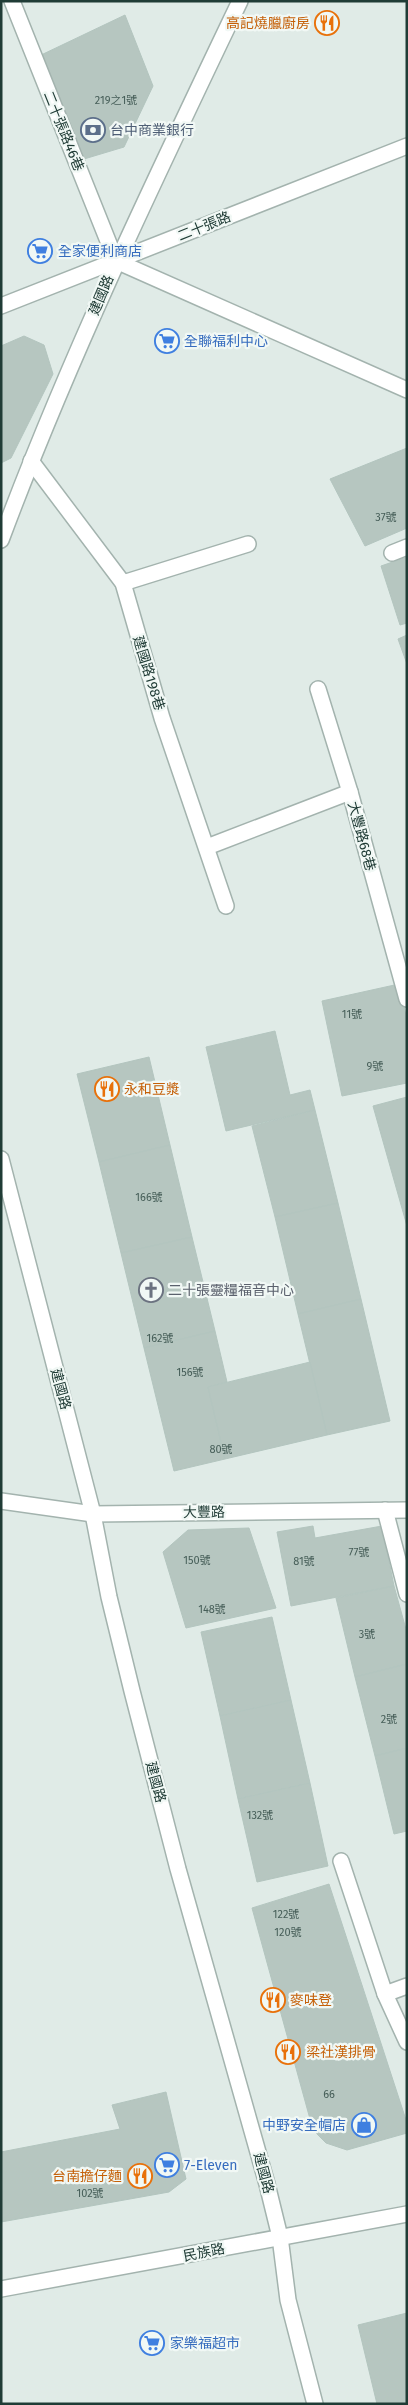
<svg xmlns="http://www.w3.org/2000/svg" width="408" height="2405" font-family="'Fira Sans','Noto Sans TC',sans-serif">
<rect width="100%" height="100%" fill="#e0ebe7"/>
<!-- building -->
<g fill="#b6c6c0" stroke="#b3c5bf">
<polygon points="125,15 153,86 124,147 84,159 39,56"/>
<polygon points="24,336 44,345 53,374 11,458 1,463 1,346"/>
<polygon points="407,448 407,528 365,546 330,479"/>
<polygon points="407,557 407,623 400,625 381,566"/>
<polygon points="407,635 407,664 398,639"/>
<polygon points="399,984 407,1020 407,1083 342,1096 322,1001"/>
<polygon points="275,1031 290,1095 310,1090 315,1110 226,1131 206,1047"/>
<polygon points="149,1057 170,1145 99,1162 77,1074"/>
<polygon points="407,1097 407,1226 373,1106"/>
<polygon points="315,1110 338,1203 275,1217 252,1126"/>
<polygon points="170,1145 192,1237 121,1253 99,1162"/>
<polygon points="338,1203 361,1299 298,1314 275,1217"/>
<polygon points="192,1237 215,1331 144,1348 121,1253"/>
<polygon points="361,1299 390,1421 327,1435 298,1314"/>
<polygon points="215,1331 227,1382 208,1387 225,1459 174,1471 144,1348"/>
<polygon points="310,1362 327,1435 225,1459 208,1387"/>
<polygon points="313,1526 315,1538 382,1526 394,1586 291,1606 277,1532"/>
<polygon points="249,1528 276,1608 186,1628 163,1552 188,1530"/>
<polygon points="394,1586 407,1633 407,1664 355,1677 336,1598"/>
<polygon points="272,1617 291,1700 220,1716 201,1632"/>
<polygon points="407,1664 407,1748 375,1756 355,1677"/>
<polygon points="291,1700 310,1783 238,1799 220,1716"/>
<polygon points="407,1748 407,1831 394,1834 375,1756"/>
<polygon points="310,1783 328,1866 257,1882 238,1799"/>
<polygon points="329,1884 407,2123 407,2133 347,2150 326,2143 313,2130 252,1908"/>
<polygon points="166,2092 186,2179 169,2192 1,2222 1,2152 120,2129 112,2105"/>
<polygon points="407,2313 407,2404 377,2404 358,2325"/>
</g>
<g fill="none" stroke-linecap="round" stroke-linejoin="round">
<defs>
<g id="service">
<polyline points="12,1 116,261 407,390"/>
<polyline points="31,461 123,583 162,718 226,906"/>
<polyline points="392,553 407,547"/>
<polyline points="123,583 248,544"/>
<polyline points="318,689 350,792"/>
<polyline points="207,847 350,792 407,999"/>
<polyline points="385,1510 407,1594"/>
<polyline points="341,1861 385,1994 407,2042"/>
<polyline points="385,1994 407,1986"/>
</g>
<g id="minor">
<polyline points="1,306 407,146"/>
<polyline points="1,1501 93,1514 407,1510"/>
</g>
<g id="tertiary">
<path d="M 1,540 C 70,355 155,179 240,1"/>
<polyline points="1,1159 93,1514 109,1597 132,1691 178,1869 267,2184 280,2237 288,2300 315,2404"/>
<polyline points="1,2289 407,2214"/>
</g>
</defs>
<!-- service casing -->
<use href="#service" stroke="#a3b3ae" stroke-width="18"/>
<!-- minor casing -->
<use href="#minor" stroke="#a3b3ae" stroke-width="18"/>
<!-- tertiary casing -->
<use href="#tertiary" stroke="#a3b3ae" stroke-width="18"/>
<!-- service -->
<use href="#service" stroke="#fff" stroke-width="15"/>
<!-- minor -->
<use href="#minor" stroke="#fff" stroke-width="15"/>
<!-- tertiary -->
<use href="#tertiary" stroke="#fff" stroke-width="15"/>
</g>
<!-- icons -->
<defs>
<symbol id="restaurant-ring" viewBox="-11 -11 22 22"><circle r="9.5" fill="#f1f8f5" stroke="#e8710a" stroke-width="1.5"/><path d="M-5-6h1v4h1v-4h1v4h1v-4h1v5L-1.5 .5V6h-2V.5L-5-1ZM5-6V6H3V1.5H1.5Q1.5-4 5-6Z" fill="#e8710a"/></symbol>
<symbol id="bank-ring" viewBox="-11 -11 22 22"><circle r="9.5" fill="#f1f8f5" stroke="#5c6f8a" stroke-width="1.5"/><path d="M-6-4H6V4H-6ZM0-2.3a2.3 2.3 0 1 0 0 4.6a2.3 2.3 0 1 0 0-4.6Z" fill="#5c6f8a"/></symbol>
<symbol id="supermarket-ring" viewBox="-11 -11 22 22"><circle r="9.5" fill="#f1f8f5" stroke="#3f7fe0" stroke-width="1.5"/><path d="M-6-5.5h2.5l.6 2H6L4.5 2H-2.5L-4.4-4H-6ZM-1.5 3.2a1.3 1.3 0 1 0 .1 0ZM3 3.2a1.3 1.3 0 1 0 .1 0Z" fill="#3f7fe0"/></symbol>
<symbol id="church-ring" viewBox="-11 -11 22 22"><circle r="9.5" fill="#f1f8f5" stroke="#6b7280" stroke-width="1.5"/><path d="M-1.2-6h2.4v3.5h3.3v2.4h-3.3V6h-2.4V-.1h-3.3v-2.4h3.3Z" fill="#6b7280"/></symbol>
<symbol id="shop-ring" viewBox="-11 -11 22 22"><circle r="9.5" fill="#f1f8f5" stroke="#3f7fe0" stroke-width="1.5"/><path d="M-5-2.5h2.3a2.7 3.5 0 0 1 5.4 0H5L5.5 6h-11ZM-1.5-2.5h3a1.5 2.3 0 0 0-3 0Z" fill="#3f7fe0"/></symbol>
</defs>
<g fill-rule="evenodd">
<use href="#restaurant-ring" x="313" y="9" width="28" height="28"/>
<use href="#bank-ring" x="79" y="116" width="28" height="28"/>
<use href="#supermarket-ring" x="26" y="237" width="28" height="28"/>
<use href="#supermarket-ring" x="153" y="327" width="28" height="28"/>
<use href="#restaurant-ring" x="93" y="1075" width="28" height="28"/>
<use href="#church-ring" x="137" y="1276" width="28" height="28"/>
<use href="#restaurant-ring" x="259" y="1986" width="28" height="28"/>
<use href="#restaurant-ring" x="274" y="2038" width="28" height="28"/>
<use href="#shop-ring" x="350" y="2111" width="28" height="28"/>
<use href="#supermarket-ring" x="153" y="2151" width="28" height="28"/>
<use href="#restaurant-ring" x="126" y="2162" width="28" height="28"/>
<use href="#supermarket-ring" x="138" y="2329" width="28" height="28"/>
</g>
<g text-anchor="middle" stroke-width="4.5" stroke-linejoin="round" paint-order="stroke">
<!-- number labels -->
<g font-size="11" fill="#465e58">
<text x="116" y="104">219之1號</text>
<text x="386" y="521">37號</text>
<text x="352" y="1018">11號</text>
<text x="375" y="1070">9號</text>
<text x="149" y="1201">166號</text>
<text x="160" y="1342">162號</text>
<text x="190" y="1376">156號</text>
<text x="221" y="1453">80號</text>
<text x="359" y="1556">77號</text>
<text x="197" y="1564">150號</text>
<text x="304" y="1565">81號</text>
<text x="212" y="1613">148號</text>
<text x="367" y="1638">3號</text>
<text x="389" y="1723">2號</text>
<text x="260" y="1819">132號</text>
<text x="286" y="1918">122號</text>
<text x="288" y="1936">120號</text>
<text x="329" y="2098">66</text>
<text x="90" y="2197">102號</text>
</g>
<!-- food labels -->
<g font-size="14" fill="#c56008" stroke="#f1f8f5" text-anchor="start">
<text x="310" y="28" text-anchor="end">高記燒臘廚房</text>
<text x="124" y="1094">永和豆漿</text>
<text x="290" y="2005">麥味登</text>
<text x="306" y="2057">梁社漢排骨</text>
<text x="122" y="2181" text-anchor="end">台南擔仔麵</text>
</g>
<!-- service labels -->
<g font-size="14" fill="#4e5e75" stroke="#f1f8f5" text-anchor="start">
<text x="110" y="135">台中商業銀行</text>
</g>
<!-- street labels -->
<g font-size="14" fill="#203c36" stroke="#f1f8f5">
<text transform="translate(64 131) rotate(68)" y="5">二十張路46巷</text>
<text transform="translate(204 226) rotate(-22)" y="5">二十張路</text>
<text transform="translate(101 295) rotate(-67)" y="5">建國路</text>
<text transform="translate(149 673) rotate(73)" y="5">建國路198巷</text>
<text transform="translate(362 836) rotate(75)" y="5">大豐路68巷</text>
<text transform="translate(61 1389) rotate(75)" y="5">建國路</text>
<text transform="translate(204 1512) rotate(-1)" y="5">大豐路</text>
<text transform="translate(156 1782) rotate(75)" y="5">建國路</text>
<text transform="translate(264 2173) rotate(75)" y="5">建國路</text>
<text transform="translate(204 2252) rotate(-11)" y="5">民族路</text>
</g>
<!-- shop labels -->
<g font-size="14" fill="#366cbe" stroke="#f1f8f5" text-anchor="start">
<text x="58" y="256">全家便利商店</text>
<text x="184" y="346">全聯福利中心</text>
<text x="346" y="2130" text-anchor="end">中野安全帽店</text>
<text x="184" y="2170">7-Eleven</text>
<text x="170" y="2348">家樂福超市</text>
</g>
<!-- worship labels -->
<g font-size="14" fill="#5b616d" stroke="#f1f8f5" text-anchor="start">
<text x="168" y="1295">二十張靈糧福音中心</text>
</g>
</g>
<!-- border -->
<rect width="408" height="2405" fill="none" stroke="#203c36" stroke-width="5"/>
</svg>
